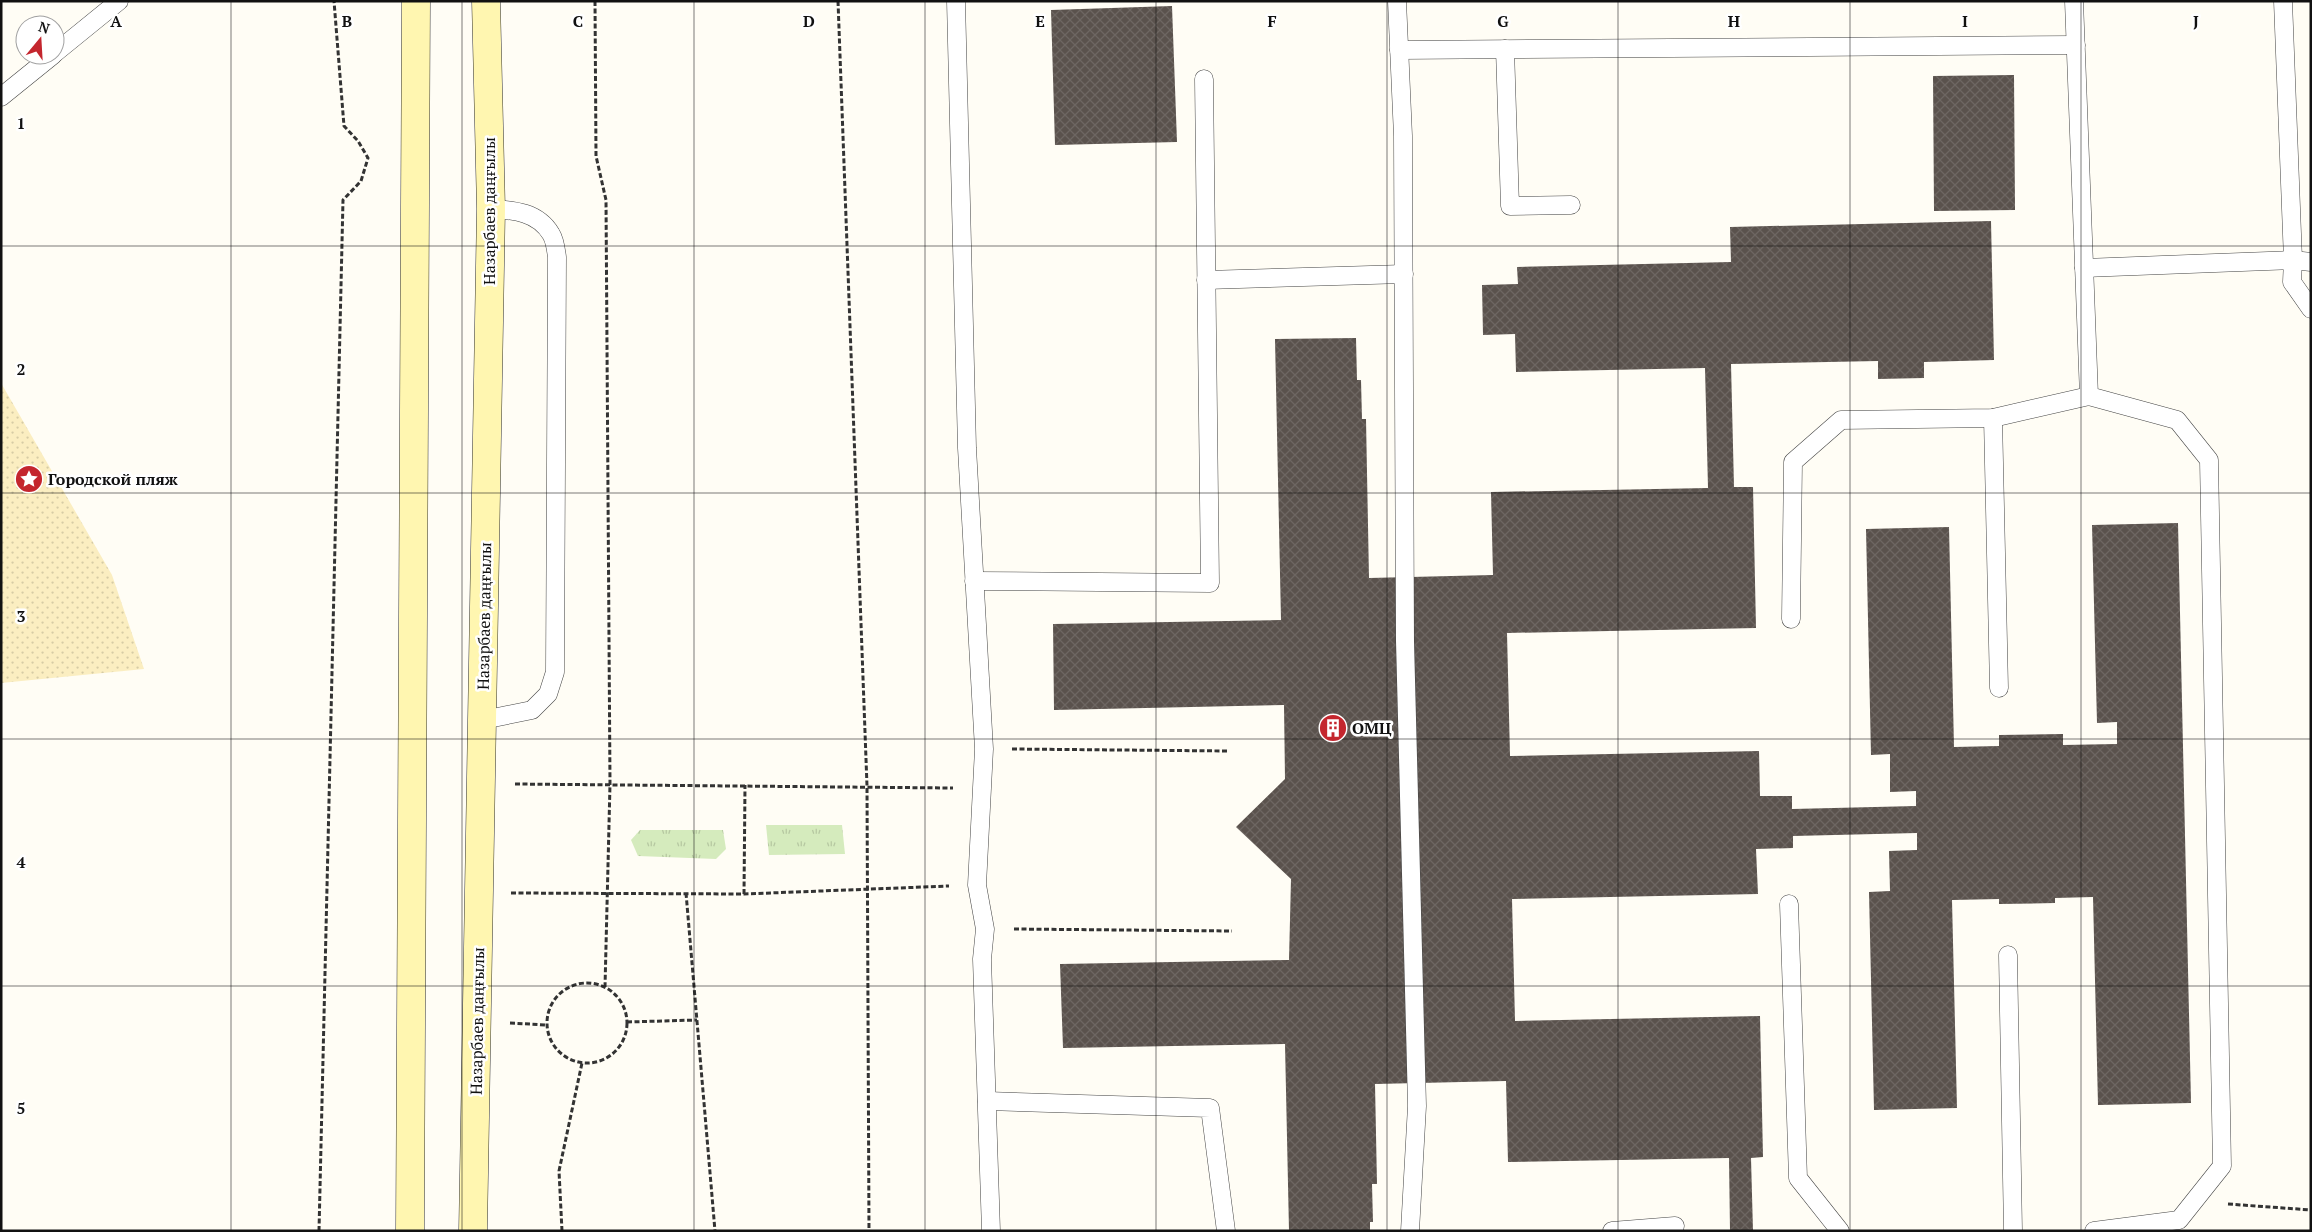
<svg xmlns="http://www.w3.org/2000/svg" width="2312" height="1232" font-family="'PT Serif',serif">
<defs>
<pattern id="grass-tufts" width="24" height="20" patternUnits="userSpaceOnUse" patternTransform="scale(1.25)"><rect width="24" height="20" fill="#d5ebbd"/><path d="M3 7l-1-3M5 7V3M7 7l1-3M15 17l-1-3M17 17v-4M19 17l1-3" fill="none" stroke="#b6c8a1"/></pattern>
<pattern id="sand-dots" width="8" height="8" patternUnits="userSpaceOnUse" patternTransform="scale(1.25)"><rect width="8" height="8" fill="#fbeec1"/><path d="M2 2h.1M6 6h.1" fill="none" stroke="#d6cba5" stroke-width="1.8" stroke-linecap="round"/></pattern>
<pattern id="building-cross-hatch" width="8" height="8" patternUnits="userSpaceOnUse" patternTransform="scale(1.25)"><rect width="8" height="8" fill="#5a524d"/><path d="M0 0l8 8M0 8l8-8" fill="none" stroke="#6d6662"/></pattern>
</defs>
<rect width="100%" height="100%" fill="#fffdf5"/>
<!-- grass -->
<g fill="url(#grass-tufts)">
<polygon points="766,825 842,825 845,854 769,855"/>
<polygon points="640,830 723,830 726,849 716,859 638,856 631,840"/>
</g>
<!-- sand -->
<polygon fill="url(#sand-dots)" points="1,383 112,575 144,669 1,683"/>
<!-- building -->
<g fill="url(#building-cross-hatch)">
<polygon points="1172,6 1177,142 1055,145 1051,10"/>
<polygon points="2014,75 2015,210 1934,211 1933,76"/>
<polygon points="1991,221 1994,360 1924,362 1924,378 1878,379 1878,361 1731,364 1734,487 1753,487 1756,628 1507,633 1510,756 1759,751 1760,796 1792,796 1792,809 1916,806 1916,791 1890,792 1890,754 1871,755 1866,529 1949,527 1954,747 1999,746 1999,735 2063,734 2063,745 2117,744 2117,722 2097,723 2092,525 2178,523 2191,1103 2098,1105 2093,897 2055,898 2055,903 1999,904 1999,899 1952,900 1957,1108 1874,1110 1869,892 1890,891 1889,851 1917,850 1917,833 1793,836 1793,848 1756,849 1758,894 1512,899 1515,1021 1760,1016 1763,1157 1751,1158 1753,1231 1730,1231 1729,1158 1508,1162 1506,1081 1375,1084 1377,1184 1372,1184 1373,1222 1370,1222 1370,1231 1289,1231 1285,1044 1063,1048 1060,964 1289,960 1291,879 1236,827 1285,779 1284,705 1054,710 1053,624 1281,620 1275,339 1356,338 1357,380 1361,380 1362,419 1366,419 1369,578 1493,575 1491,492 1708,488 1705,368 1516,372 1515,334 1483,335 1482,285 1518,284 1517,267 1731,262 1730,227"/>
</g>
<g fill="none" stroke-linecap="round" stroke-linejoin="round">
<defs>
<g id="lane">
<polyline points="956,1 967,448 984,749 977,885 985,929 982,959 991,1231"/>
<polyline points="1397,1 1403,136 1405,641 1417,1106 1410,1231"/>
<polyline points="2074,1 2089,396 2177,420 2209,460 2222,1166 2179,1220 2094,1231"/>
<polyline points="2283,1 2293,260 2292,282 2311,309"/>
<polyline points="1505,49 1510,206 1571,205"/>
<polyline points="1399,50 2076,45"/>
<polyline points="55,53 119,1"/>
<polyline points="1,97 53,55"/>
<polyline points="2084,268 2293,260 2311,262"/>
<polyline points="1206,280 1404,274"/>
<polyline points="1993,418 1999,688"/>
<polyline points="974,581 1210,583 1204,79"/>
<polyline points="1791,619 1793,462 1841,420 1993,418 2089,396"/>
<path d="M 483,720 L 532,710 L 548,694 L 555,672 L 557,257 C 556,250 555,240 551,234 C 538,212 514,210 491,209"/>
<polyline points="1789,904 1798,1178 1840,1231"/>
<polyline points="2008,955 2013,1231"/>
<polyline points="987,1101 1210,1108 1226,1231"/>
<polyline points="1612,1231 1675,1226"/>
</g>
<g id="secondary">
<polyline points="410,1231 416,1"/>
<polyline points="473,1231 491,209 486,1"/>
</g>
</defs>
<!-- lane casing -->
<use href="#lane" stroke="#444" stroke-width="19"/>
<!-- secondary casing -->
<use href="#secondary" stroke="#333" stroke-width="29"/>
<!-- path -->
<g stroke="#333" stroke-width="3" stroke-dasharray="5 2.5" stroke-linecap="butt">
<polyline points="595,1 596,156 606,200 610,784 605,987"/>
<polyline points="838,1 867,786 869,1231"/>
<polyline points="1012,749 1228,751"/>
<polyline points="515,784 953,788"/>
<polyline points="511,893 744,894 949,886"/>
<polyline points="686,893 715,1231"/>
<polyline points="744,894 745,785"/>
<polyline points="1014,929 1232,931"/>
<circle cx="587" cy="1023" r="40"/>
<polyline points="627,1022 697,1020"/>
<polyline points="510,1023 546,1025"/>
<polyline points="2228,1204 2311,1210"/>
<polyline points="319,1231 343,200 361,181 368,158 358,141 344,126 334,1"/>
<polyline points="562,1231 559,1171 582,1063"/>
</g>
<!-- lane -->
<use href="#lane" stroke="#fff" stroke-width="18"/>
<!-- secondary -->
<use href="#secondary" stroke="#fff6b0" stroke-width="28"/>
</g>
<!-- grid -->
<path fill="none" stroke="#111" stroke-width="1" stroke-opacity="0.55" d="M 231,1 L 231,1231M 462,1 L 462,1231M 694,1 L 694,1231M 925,1 L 925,1231M 1156,1 L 1156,1231M 1387,1 L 1387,1231M 1618,1 L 1618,1231M 1850,1 L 1850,1231M 2081,1 L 2081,1231M 1,246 L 2311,246M 1,493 L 2311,493M 1,739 L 2311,739M 1,986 L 2311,986"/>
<!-- icons -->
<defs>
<symbol id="sight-disc" viewBox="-11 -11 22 22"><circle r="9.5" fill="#c4262e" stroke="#fff"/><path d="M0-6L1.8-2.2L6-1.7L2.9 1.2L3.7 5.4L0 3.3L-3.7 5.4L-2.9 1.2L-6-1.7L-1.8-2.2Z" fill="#fff"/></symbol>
<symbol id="building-disc" viewBox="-11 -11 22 22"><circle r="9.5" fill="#c4262e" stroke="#fff"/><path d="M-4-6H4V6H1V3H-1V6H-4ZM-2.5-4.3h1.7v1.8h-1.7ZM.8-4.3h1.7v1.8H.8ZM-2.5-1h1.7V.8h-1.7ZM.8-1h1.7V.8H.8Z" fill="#fff"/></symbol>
</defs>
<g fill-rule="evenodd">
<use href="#sight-disc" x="13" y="463" width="32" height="32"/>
<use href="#building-disc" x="1317" y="712" width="32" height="32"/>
</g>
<g text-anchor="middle" stroke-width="5" stroke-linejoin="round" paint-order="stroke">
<!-- street labels -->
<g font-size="16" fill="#111" stroke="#fff">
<text transform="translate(489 211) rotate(-90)" y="6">Назарбаев даңғылы</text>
<text transform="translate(484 616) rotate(-89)" y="6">Назарбаев даңғылы</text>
<text transform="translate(477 1021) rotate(-89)" y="6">Назарбаев даңғылы</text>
</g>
<!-- poi labels -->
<g font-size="16" font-weight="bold" fill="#111" stroke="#fff" text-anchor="start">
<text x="48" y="485">Городской пляж</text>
<text x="1352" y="734">ОМЦ</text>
</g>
</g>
<g font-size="16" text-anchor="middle" font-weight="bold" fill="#111" stroke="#fff" stroke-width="5" stroke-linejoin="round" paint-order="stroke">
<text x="116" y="27">A</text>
<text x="347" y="27">B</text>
<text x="578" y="27">C</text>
<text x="809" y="27">D</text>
<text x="1040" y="27">E</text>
<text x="1272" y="27">F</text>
<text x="1503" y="27">G</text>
<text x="1734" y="27">H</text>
<text x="1965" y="27">I</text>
<text x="2196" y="27">J</text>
<text x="21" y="129">1</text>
<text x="21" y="375">2</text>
<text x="21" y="622">3</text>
<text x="21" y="868">4</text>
<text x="21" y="1114">5</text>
</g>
<!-- border -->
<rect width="2312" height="1232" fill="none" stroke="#111111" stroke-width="5"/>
<!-- north arrow -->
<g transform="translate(40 40) rotate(18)"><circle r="24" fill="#ffffff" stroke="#a0a0a0"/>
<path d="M0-4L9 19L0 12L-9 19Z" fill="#c4262e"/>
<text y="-8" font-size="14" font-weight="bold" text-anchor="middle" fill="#111111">N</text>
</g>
</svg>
